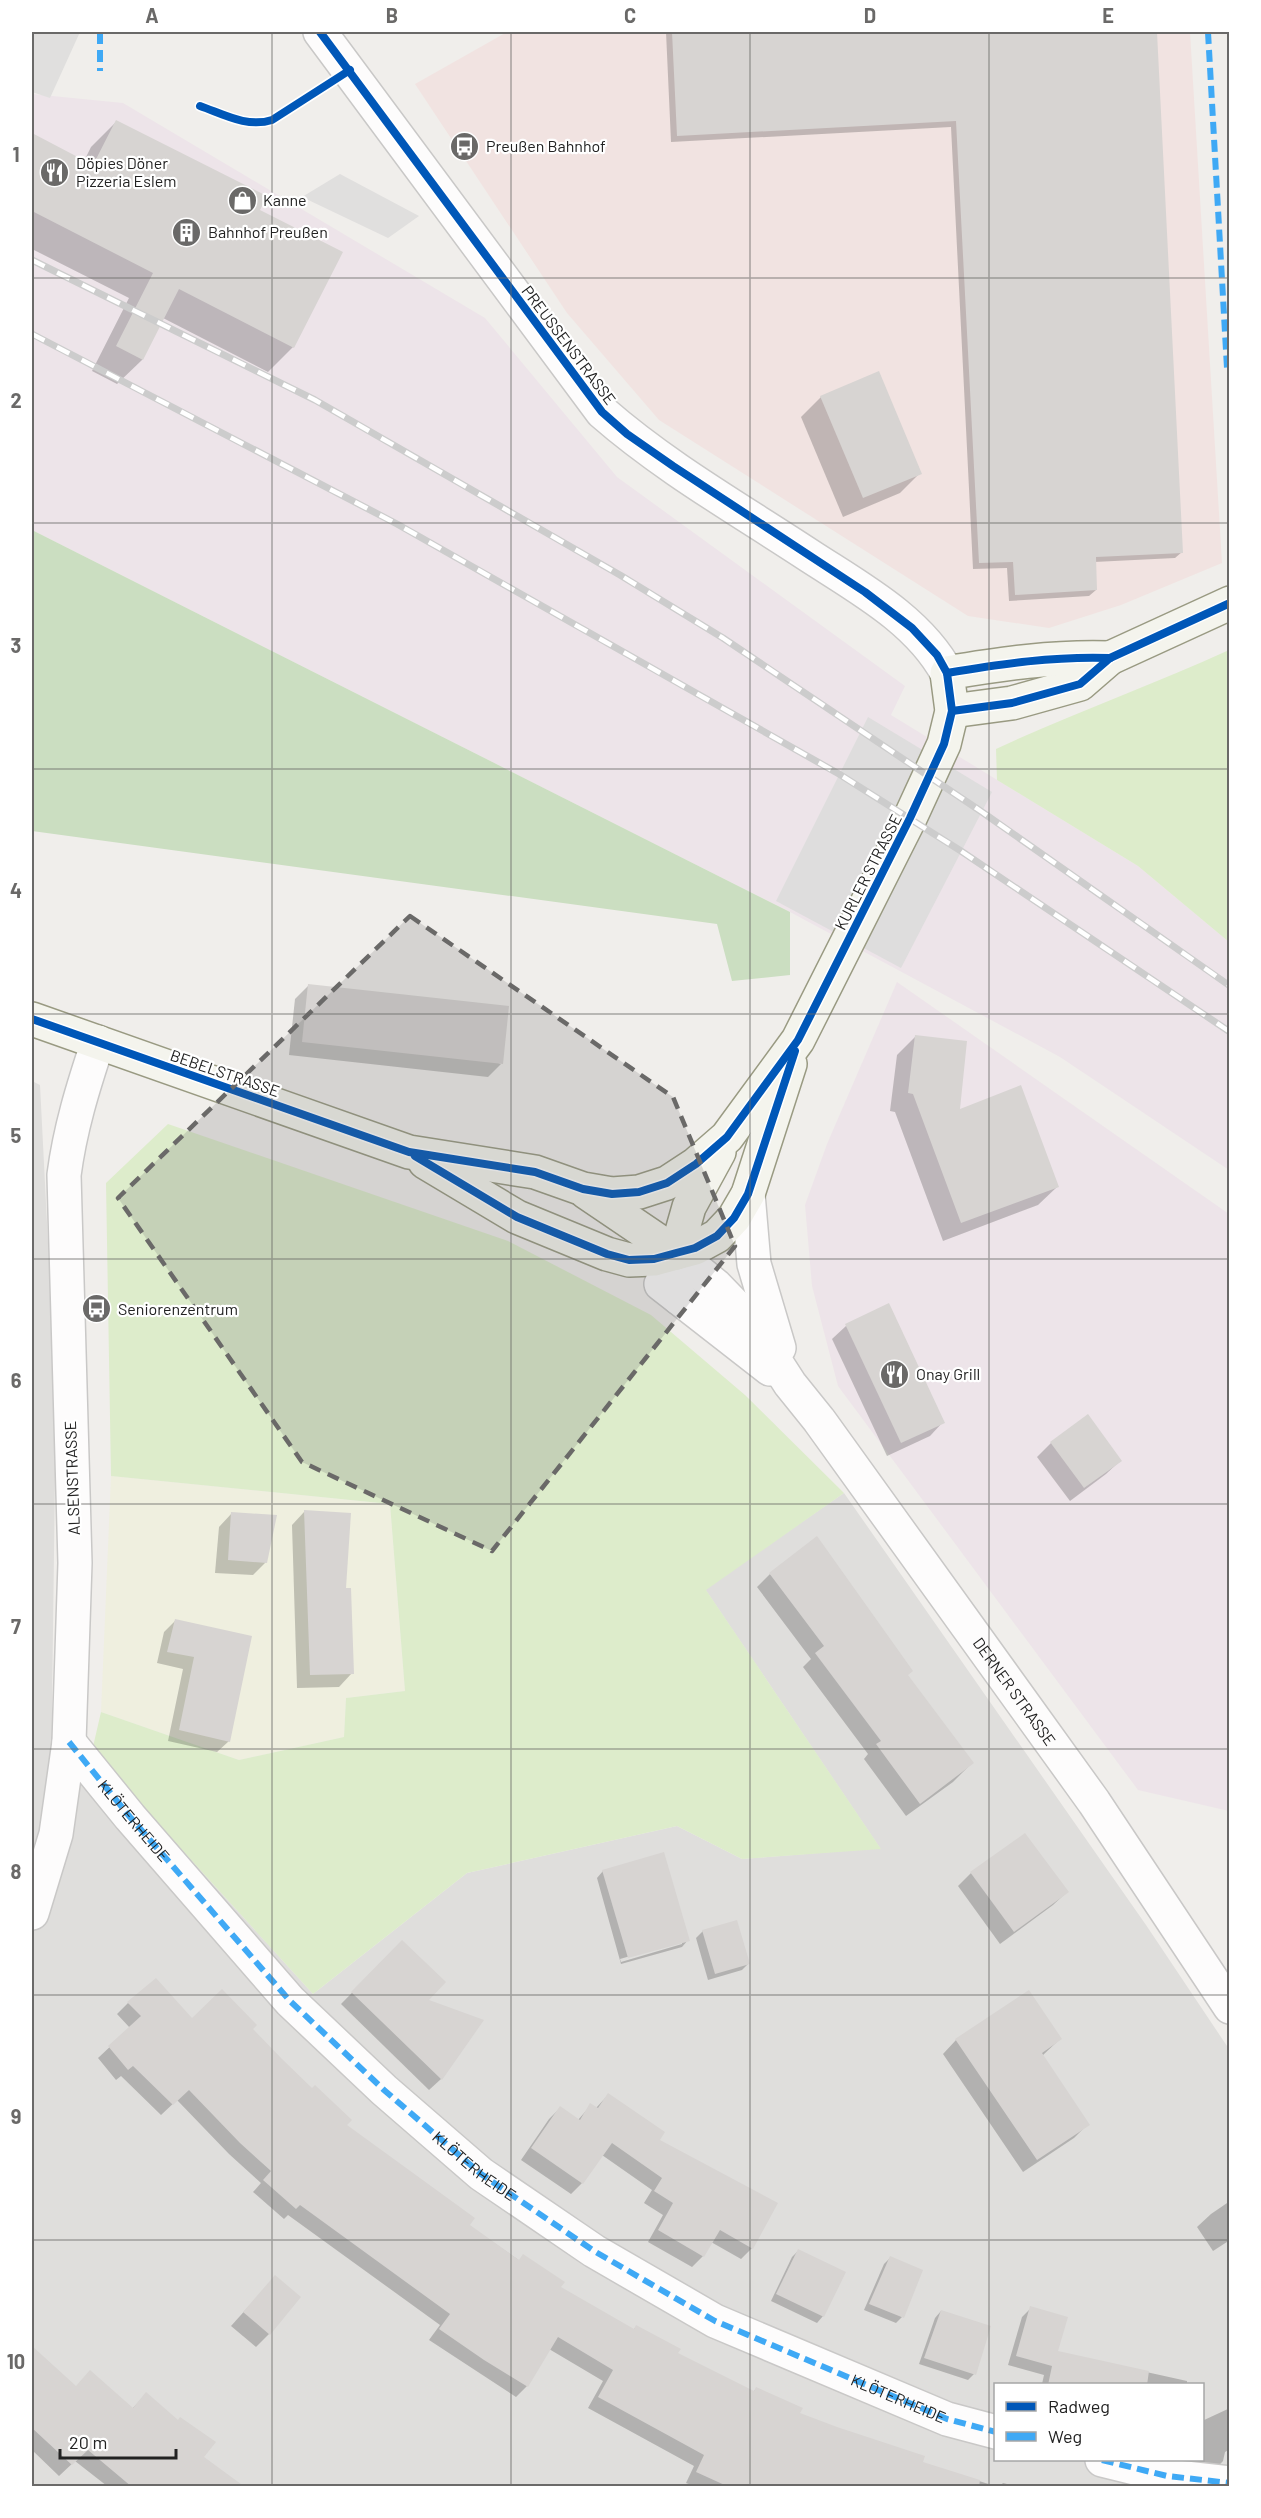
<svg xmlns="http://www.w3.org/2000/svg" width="1261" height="2518" font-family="Barlow,sans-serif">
<rect width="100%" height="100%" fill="#f0eeeb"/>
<!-- residential -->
<path fill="#dfdedc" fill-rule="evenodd" d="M 32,1081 L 40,1085 L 56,1400 L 52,1707 L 313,1994 L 467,1873 L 677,1826 L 742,1859 L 880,1848 L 705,1589 L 844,1493 L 1146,1925 L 1229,2049 L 1229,2486 L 32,2486 ZM 996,2384 L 1202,2384 L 1202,2460 L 996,2460 Z"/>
<!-- commercial -->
<polygon fill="#f1e3e1" points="507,32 1190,32 1222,563 1121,605 1049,628 968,616 659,420 567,313 415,84"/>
<!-- industrial -->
<g fill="#ede4e9">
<polygon points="32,94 123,103 485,318 617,477 905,686 891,715 1138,866 1229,942 1229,1170 1060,1057 790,912 32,530"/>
<polygon points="897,982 1229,1214 1229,1811 1138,1790 838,1386 812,1286 805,1205 827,1144"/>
</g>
<!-- farmland -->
<polygon fill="#efefdf" points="111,1476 390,1504 405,1691 346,1698 344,1737 239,1760 101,1712"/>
<!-- grass -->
<g fill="#ddeccb">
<path d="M 1229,650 L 1229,942 L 1138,866 L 997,780 L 996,749 C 1073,713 1153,685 1229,650 Z"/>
<polygon points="168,1124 508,1241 651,1315 745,1395 844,1493 706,1590 881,1849 742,1859 677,1826 467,1873 313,1994 92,1751 101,1712 239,1760 344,1737 346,1698 405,1691 390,1504 111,1476 106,1183"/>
</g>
<!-- forest -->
<polygon fill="#cbdec1" points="32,530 790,912 790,975 732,981 717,924 32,831"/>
<!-- parking -->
<g fill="#e0dfde">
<polygon points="32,32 80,32 50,98 32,92"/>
<polygon points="340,174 419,216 388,238 302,197"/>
</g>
<!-- pier -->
<polygon fill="#dedddd" points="868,717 992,792 901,968 776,901"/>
<!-- shadow -->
<g fill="#0003" fill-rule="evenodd">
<polygon points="666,32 1155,32 1182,552 1175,558 1094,562 1096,590 1089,596 1009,601 1007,568 973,569 951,127 671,142"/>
<polygon points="116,122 258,210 293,347 268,372 163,318 142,360 117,384 92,371 129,298 32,249 32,136 84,161 91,147"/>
<polygon points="821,397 920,473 900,493 843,517 801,417"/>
<polygon points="308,986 501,1064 488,1077 289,1055 295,999"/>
<polygon points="915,1037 958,1111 1057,1187 1038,1205 943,1241 895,1112 890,1111 897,1055"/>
<polygon points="889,1305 943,1422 930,1436 887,1456 832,1339 846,1326"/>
<polygon points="1088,1416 1120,1461 1106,1474 1070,1501 1037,1457 1051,1443"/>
<polygon points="305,1511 344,1589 352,1673 339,1687 297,1688 292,1525"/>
<polygon points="232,1513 266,1562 253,1575 215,1573 219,1527"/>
<polygon points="770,1574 906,1675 972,1763 953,1782 906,1816 864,1759 868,1754 803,1667 811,1659 757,1587"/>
<polygon points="175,1621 250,1637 229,1741 217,1752 168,1741 183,1669 157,1663 164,1632"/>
<path d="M 603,1871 L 688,1940 L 682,1947 L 621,1964 L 597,1878 ZM 682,1941 L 682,1944 L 621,1962 L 620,1959 Z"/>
<polygon points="971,1873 1067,1892 1053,1905 1000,1944 958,1886"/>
<polygon points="703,1931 749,1963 742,1970 708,1980 696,1938"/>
<polygon points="402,1942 426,2001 441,2079 429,2090 341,2004"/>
<polygon points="128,2003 192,2020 251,2029 345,2125 468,2225 559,2288 633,2330 636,2327 676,2354 753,2392 756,2389 798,2414 921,2463 995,2486 694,2486 686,2483 694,2466 588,2408 603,2381 549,2349 527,2386 516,2397 429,2340 440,2325 288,2215 284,2219 253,2192 261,2183 229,2154 177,2100 161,2115 121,2076 116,2080 98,2058 130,2028 117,2014"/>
<polygon points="1060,2039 1042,2056 1088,2124 1074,2138 1023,2172 943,2054 956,2040"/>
<polygon points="608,2095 658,2141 752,2248 741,2259 711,2242 703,2256 692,2267 648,2242 663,2215 644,2203 652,2190 602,2155 582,2183 571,2194 521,2160 549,2119 560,2108 578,2120 591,2105 596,2108"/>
<polygon points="1230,2201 1230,2240 1213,2251 1197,2227 1211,2214"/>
<polygon points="798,2251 823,2316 817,2323 771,2301 792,2257"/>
<polygon points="890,2258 902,2317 896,2323 864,2310 884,2264"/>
<polygon points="275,2277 269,2334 256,2347 231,2326"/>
<polygon points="1031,2308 1056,2352 1187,2381 1187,2384 1042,2384 1044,2375 1008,2365 1022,2317"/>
<polygon points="941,2311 974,2374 968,2380 919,2364 935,2318"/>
<polygon points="39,2355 75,2387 132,2409 146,2394 202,2458 241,2486 107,2486 75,2461 59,2476 32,2450 32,2362"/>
<polygon points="1230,2408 1230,2449 1225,2452 1223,2461 1210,2475 1181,2470 1183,2460 1202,2460 1202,2421"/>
<polygon points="1003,2483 1015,2486 1000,2486"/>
</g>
<!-- building -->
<g fill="#d7d4d2">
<polygon points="672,32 1157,32 1183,553 1096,557 1097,590 1015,595 1013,562 979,563 956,121 677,136"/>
<polygon points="116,120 267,196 260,210 343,252 294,348 179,289 143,360 116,346 153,273 32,211 32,133 93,165"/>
<polygon points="879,371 922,474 863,498 820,396"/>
<polygon points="308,984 509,1006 503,1064 302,1042"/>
<polygon points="915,1035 967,1041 960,1109 1021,1085 1059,1187 961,1223 913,1094 908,1093"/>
<polygon points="889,1303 945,1423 901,1443 845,1324"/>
<polygon points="1088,1414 1122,1461 1084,1488 1050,1442"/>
<polygon points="304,1510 351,1513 346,1588 351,1588 354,1674 310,1675"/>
<polygon points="231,1512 277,1515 267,1563 228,1560"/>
<polygon points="817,1536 913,1671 908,1675 974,1763 920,1804 876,1744 881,1741 815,1653 824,1646 769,1573"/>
<polygon points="175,1619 252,1636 230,1742 179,1730 194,1657 167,1652"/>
<polygon points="1025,1833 1069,1892 1014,1932 970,1872"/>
<polygon points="664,1852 690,1941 628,1958 602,1870"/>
<polygon points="737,1920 750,1964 715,1974 702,1930"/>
<polygon points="402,1940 446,1982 429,2000 484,2020 442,2080 351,1992"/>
<polygon points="156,1978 192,2018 222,1989 257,2025 253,2029 282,2059 312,2088 315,2085 352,2120 347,2125 475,2218 470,2225 519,2260 523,2254 565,2282 561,2287 634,2329 636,2325 681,2349 678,2353 754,2391 756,2387 803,2408 800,2413 837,2427 925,2456 923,2462 980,2480 979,2487 729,2487 696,2472 704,2455 598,2397 613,2370 558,2337 528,2387 484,2360 439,2329 450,2314 300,2205 296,2209 263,2180 271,2171 240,2143 189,2090 173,2105 133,2066 128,2070 108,2046 141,2016 127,2002"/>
<polygon points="1029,1990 1062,2039 1042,2053 1090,2125 1037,2160 955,2039"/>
<polygon points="608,2093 665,2132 660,2140 778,2203 753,2249 720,2230 704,2257 658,2230 673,2203 654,2191 662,2178 612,2143 583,2184 531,2148 560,2106 580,2120 590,2103 598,2108"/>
<polygon points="798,2249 846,2272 824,2317 776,2294"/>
<polygon points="890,2256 923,2270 904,2318 869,2304"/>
<polygon points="275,2275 301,2297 270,2335 243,2312"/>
<polygon points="1030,2306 1068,2317 1058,2351 1149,2371 1147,2385 1048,2385 1052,2366 1016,2356"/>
<polygon points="941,2310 991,2326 976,2375 924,2358"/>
<polygon points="32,2346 76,2386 90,2370 133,2408 146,2392 178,2420 180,2417 216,2442 204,2457 245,2487 132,2487 88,2450 72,2465 32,2428"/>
</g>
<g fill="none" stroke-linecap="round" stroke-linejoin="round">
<defs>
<g id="minor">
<path id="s1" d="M 69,1742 L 130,1817 L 290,2001 L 384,2090 L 481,2174 L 594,2251 L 715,2321 L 947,2419 L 996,2432"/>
<path d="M 32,1913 L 56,1834 L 69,1742 L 75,1563 L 64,1175 C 70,1129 83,1087 98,1042"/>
<polyline points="1102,2460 1167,2476 1230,2483"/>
</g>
<g id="tertiary">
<path d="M 320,32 L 602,412 C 666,468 742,511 813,558 C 861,589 919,621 947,673"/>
<polyline points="748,1194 754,1264 779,1348"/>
<polyline points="661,1284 770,1369"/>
<path id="s2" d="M 679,1298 L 671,1278 L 676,1253 L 716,1286 L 748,1319 L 790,1384 L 819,1420 L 1094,1802 L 1230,2007"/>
</g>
<g id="secondary">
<polyline points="952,711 1012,703 1080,684 1110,658 1230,603"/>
<path d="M 32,1019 L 409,1152 L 535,1172 L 583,1189 L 612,1194 L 639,1192 L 667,1183 L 696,1164 L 727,1137 L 798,1040 L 910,818 L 944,744 L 952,711 L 947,673 C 1001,664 1054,656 1110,658"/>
<polyline points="425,1162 517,1217 607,1254 629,1260 654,1259 695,1248 717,1236 734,1218 748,1194 790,1064"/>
<polyline points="586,1192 676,1253"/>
<polyline points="676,1253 689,1207 719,1152"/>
</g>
</defs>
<!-- minor casing -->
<use href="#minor" stroke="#c9c8c7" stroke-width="36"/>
<!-- tertiary casing -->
<use href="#tertiary" stroke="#c9c8c7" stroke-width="36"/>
<!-- secondary casing -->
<use href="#secondary" stroke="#999a82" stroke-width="36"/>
<!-- minor -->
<use href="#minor" stroke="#fdfcfc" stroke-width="33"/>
<!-- tertiary -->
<use href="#tertiary" stroke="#fdfcfc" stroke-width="33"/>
<!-- secondary -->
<use href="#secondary" stroke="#f4f4ed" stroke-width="33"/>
<defs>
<g id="rail">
<polyline points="32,260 315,400 620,575 723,638 982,812 1230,986"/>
<polyline points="32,334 397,524 839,774 961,851 1230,1032"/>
</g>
</defs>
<!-- rail casing -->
<use href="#rail" stroke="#ccc" stroke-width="7"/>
<!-- rail -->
<use href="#rail" stroke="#fff" stroke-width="4.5" stroke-dasharray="14" stroke-linecap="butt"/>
<!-- quiet -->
<g stroke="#3fa9f5" stroke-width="6" stroke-dasharray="12 6" stroke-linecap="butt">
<polyline points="100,32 100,71"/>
<polyline points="1208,32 1227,368"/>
<polyline points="69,1742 130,1817 290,2001 384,2090 481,2174 594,2251 715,2321 947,2419 996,2432"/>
<polyline points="1102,2460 1167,2476 1230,2483"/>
</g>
<defs>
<g id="cycleway">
<path d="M 200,106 C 223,114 247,128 272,120 L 350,70"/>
<path d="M 947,673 C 1001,664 1054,656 1110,658"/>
<polyline points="952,711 1012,703 1080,684 1110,658 1230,603"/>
<polyline points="32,1019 409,1152 535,1172 583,1189 612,1194 639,1192 667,1183 696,1164 727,1137 798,1040 910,818 944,744 952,711 947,673 937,655 912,628 865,592 673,466 627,434 602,412 320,32"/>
<polyline points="415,1156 517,1217 607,1254 629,1260 654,1259 676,1253 695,1248 717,1236 734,1218 748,1194 795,1051"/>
</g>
</defs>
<!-- cycleway casing -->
<use href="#cycleway" stroke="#fff" stroke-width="11"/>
<!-- cycleway -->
<use href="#cycleway" stroke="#0057b8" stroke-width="8"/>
</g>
<!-- marked area -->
<path fill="#6a6968" fill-opacity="0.2" stroke="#6a6968" stroke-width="4.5" stroke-dasharray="12 8" stroke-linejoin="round" d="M 410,916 L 673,1097 L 735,1246 L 492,1551 L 302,1462 L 118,1198 Z"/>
<!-- grid -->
<path fill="none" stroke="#6a6968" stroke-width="1.5" stroke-opacity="0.55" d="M 272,32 L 272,2486M 511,32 L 511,2486M 750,32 L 750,2486M 989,32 L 989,2486M 32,278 L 1230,278M 32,523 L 1230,523M 32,769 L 1230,769M 32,1014 L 1230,1014M 32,1259 L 1230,1259M 32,1504 L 1230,1504M 32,1749 L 1230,1749M 32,1995 L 1230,1995M 32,2240 L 1230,2240"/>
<!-- icons -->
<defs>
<symbol id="bus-disc" viewBox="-11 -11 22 22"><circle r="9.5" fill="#6a6968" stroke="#fff"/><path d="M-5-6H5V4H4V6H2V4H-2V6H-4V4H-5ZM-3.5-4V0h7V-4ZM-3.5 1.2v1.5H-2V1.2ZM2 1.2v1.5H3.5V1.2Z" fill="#fff"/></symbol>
<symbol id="restaurant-disc" viewBox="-11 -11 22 22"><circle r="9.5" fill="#6a6968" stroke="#fff"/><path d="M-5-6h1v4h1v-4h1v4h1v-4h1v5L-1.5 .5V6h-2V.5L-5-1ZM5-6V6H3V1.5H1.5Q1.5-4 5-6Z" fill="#fff"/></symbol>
<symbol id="shop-disc" viewBox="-11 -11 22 22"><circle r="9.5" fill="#6a6968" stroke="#fff"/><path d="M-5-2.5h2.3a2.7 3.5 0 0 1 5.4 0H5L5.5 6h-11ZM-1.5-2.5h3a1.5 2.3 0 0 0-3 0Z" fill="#fff"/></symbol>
<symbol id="building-disc" viewBox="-11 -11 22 22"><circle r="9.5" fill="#6a6968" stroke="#fff"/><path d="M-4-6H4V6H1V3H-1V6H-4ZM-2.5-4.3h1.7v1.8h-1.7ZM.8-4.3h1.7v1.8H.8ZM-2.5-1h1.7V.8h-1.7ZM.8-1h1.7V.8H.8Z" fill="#fff"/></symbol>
</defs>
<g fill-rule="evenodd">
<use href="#bus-disc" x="448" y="130" width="33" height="33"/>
<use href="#restaurant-disc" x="38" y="156" width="33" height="33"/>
<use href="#shop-disc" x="226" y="184" width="33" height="33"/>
<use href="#building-disc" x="170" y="216" width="33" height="33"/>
<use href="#bus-disc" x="80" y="1292" width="33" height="33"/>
<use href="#restaurant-disc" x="878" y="1358" width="33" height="33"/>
</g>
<g text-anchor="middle" stroke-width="4.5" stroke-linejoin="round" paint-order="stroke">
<!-- poi labels -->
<g font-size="16" fill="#222" stroke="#fff" text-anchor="start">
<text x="486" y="152">Preußen Bahnhof</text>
<text x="76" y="169">Döpies Döner<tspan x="76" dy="18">Pizzeria Eslem</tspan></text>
<text x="263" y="206">Kanne</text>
<text x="208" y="238">Bahnhof Preußen</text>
<text x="118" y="1315">Seniorenzentrum</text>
<text x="916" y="1380">Onay Grill</text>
</g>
<!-- street labels -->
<g font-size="16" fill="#222" stroke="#fff">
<text transform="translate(569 345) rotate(53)" y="6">PREUSSENSTRASSE</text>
<text transform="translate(868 872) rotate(-63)" y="6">KURLER STRASSE</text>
<text transform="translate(225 1073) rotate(19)" y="6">BEBELSTRASSE</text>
<text transform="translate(72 1478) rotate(-92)" y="6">ALSENSTRASSE</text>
<text dy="6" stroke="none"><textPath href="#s2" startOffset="603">DERNER STRASSE</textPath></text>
<text dy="6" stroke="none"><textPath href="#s1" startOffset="102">KLÖTERHEIDE</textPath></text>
<text dy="6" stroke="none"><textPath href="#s1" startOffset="588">KLÖTERHEIDE</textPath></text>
<text dy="6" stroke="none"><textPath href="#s1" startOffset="1074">KLÖTERHEIDE</textPath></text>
</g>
</g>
<!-- border -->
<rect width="1261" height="2518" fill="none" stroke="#ffffff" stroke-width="66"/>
<!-- legend -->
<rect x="994" y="2383" width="210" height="78" fill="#ffffff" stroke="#a7a7a7" stroke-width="1.5"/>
<rect x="1006" y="2402" width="30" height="9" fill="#0057b8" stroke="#a7a7a7" stroke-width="1.5"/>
<text x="1048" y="2413" font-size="18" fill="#222222">Radweg</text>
<rect x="1006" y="2432" width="30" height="9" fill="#3fa9f5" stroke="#a7a7a7" stroke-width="1.5"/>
<text x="1048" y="2443" font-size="18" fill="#222222">Weg</text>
<!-- scale -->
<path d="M60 2449v9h116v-9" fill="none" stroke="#222222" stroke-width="3"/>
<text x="69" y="2449" font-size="18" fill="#222222" stroke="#ffffff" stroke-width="4.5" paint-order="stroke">20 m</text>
<rect x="33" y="33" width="1195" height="2452" fill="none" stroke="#6a6968" stroke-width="2"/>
<g font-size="20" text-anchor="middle" font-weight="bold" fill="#6a6968">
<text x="152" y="23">A</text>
<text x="392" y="23">B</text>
<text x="630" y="23">C</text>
<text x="870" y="23">D</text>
<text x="1108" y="23">E</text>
<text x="16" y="162">1</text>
<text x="16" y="408">2</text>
<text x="16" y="653">3</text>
<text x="16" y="898">4</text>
<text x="16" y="1143">5</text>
<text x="16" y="1388">6</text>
<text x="16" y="1634">7</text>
<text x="16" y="1879">8</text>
<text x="16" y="2124">9</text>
<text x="16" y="2369">10</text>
</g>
</svg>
